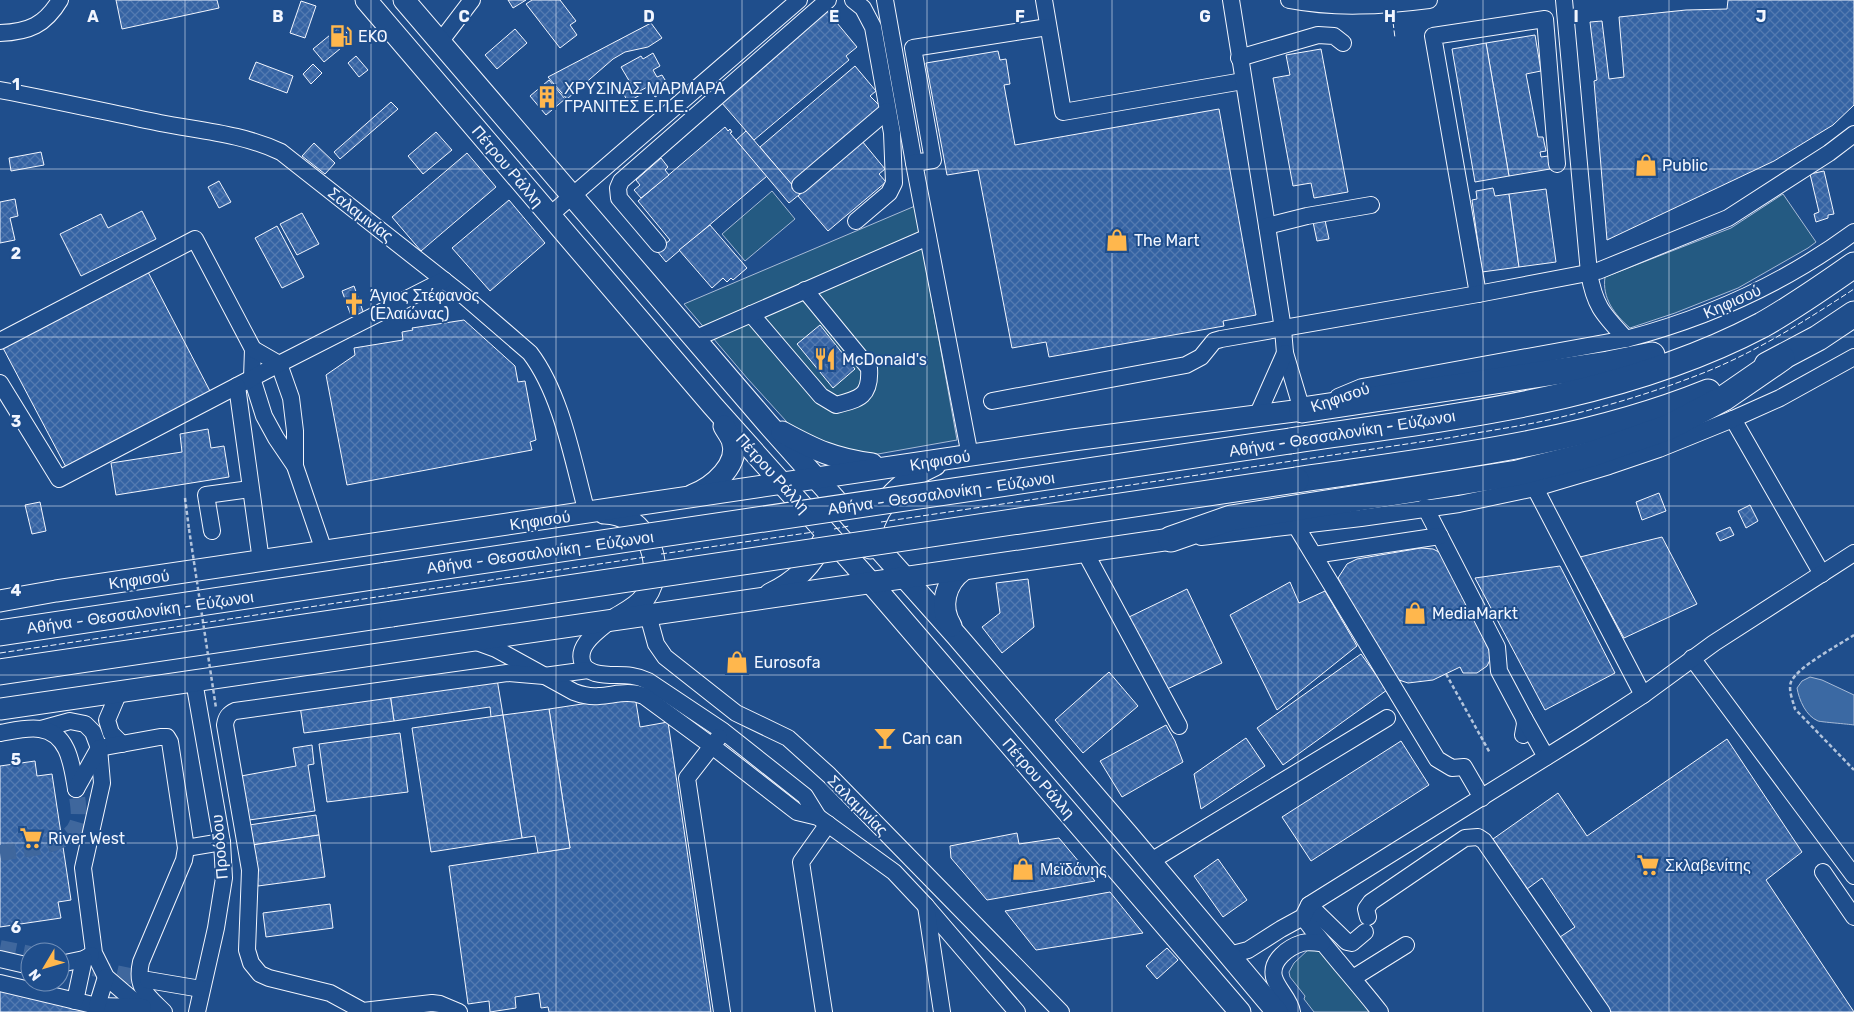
<svg xmlns="http://www.w3.org/2000/svg" width="1854" height="1012" font-family="Rubik,sans-serif">
<defs>
<pattern id="building-cross-hatch" width="8" height="8" patternUnits="userSpaceOnUse" patternTransform="scale(1.25)"><rect width="8" height="8" fill="#3563a3"/><path d="M0 0l8 8M0 8l8-8" fill="none" stroke="#537ab1"/></pattern>
</defs>
<rect width="100%" height="100%" fill="#1f4e8c"/>
<!-- grass -->
<g fill="#245a82" stroke="#a8bbd7">
<polygon points="772,191 795,219 745,261 722,234"/>
<path d="M 1783,194 L 1816,242 L 1808,248 L 1738,288 L 1675,313 L 1630,328 C 1614,314 1602,298 1605,277 L 1731,228 Z"/>
<polygon points="915,206 957,440 878,454 844,450 796,432 747,378 684,304"/>
<polygon points="1309,949 1317,950 1322,953 1371,1012 1314,1012 1304,999 1305,996 1290,977 1289,972 1294,963"/>
</g>
<!-- water -->
<path fill="#3b69a3" stroke="#a8bbd7" d="M 1810,677 L 1822,680 L 1854,695 L 1854,725 C 1848,724 1821,722 1818,721 C 1806,716 1799,700 1797,688 L 1802,681 Z"/>
<!-- building -->
<g fill="url(#building-cross-hatch)" stroke="#f2f6ff">
<polygon points="116,0 217,0 219,8 122,29"/>
<polygon points="508,0 526,0 513,8"/>
<polygon points="532,0 560,0 576,21 570,25 577,35 560,48 526,4"/>
<polygon points="1728,0 1854,0 1854,105 1833,125 1774,161 1607,240 1594,81 1597,80 1590,22 1602,21 1609,79 1624,77 1619,17 1686,10 1727,9"/>
<polygon points="301,1 316,6 305,38 290,33"/>
<polygon points="827,11 857,47 846,56 849,60 754,140 721,102"/>
<polygon points="651,23 662,38 648,47 625,52 613,59 567,99 548,77"/>
<polygon points="341,26 352,39 324,62 313,49"/>
<polygon points="515,29 527,43 497,69 485,55"/>
<polygon points="1535,35 1541,71 1526,74 1538,137 1543,137 1546,151 1540,152 1541,157 1548,156 1550,169 1509,176 1486,43"/>
<polygon points="1486,43 1509,176 1475,182 1452,49"/>
<polygon points="1321,49 1348,192 1314,198 1311,183 1293,186 1273,78 1290,75 1286,55"/>
<polygon points="998,51 1000,60 1006,59 1010,84 1004,85 1015,145 1219,109 1256,315 1223,321 1224,326 1049,357 1046,342 1012,348 978,170 947,175 926,63"/>
<polygon points="653,53 660,66 653,70 657,77 662,75 670,88 655,97 649,86 638,92 640,95 628,102 621,89 631,84 621,67 641,56 643,59"/>
<polygon points="356,56 368,70 359,77 348,63"/>
<polygon points="256,62 293,76 287,93 249,79"/>
<polygon points="313,64 322,73 311,84 303,74"/>
<polygon points="855,66 876,91 870,96 881,107 791,184 760,147"/>
<polygon points="549,80 565,99 546,115 530,96"/>
<polygon points="391,102 398,109 340,159 334,152"/>
<polygon points="725,127 728,131 730,129 732,132 730,133 767,176 666,262 657,251 670,240 638,201"/>
<polygon points="746,131 800,194 789,203 736,140"/>
<polygon points="436,132 452,150 423,174 408,156"/>
<polygon points="862,141 885,169 879,174 886,182 828,231 798,196"/>
<polygon points="314,143 335,163 325,174 302,156"/>
<polygon points="41,152 44,165 11,171 9,158"/>
<polygon points="467,153 496,187 421,251 392,217"/>
<polygon points="661,158 668,167 665,170 669,175 641,198 634,190 640,185 636,180"/>
<polygon points="1824,171 1834,214 1828,215 1828,218 1816,222 1814,214 1819,212 1810,174"/>
<polygon points="219,181 231,202 219,208 208,187"/>
<polygon points="1493,188 1495,196 1509,194 1519,267 1482,272 1472,200 1477,199 1476,191"/>
<polygon points="1546,189 1556,262 1519,267 1509,194"/>
<polygon points="15,199 18,216 10,218 15,240 0,243 0,202"/>
<polygon points="509,200 545,243 490,291 452,248"/>
<polygon points="142,211 156,239 81,276 60,234 101,214 108,228"/>
<polygon points="302,213 319,244 297,255 280,224"/>
<polygon points="1325,220 1329,239 1317,241 1313,222"/>
<polygon points="710,225 747,268 733,280 731,278 727,282 723,278 712,288 679,250"/>
<polygon points="277,226 304,277 282,288 255,238"/>
<polygon points="148,272 211,393 67,469 3,348"/>
<polygon points="354,286 365,317 353,321 342,291"/>
<polygon points="464,320 515,366 518,382 525,381 536,440 530,442 532,450 347,485 326,375 355,355 354,348 403,340 402,332 413,330 412,328"/>
<polygon points="820,325 855,369 833,388 797,344"/>
<polygon points="208,429 211,448 224,446 229,477 116,495 111,463 182,452 180,434"/>
<polygon points="1659,493 1666,511 1642,520 1636,502"/>
<polygon points="40,502 46,531 32,534 25,505"/>
<polygon points="1750,505 1758,521 1746,528 1738,511"/>
<polygon points="1730,527 1734,535 1720,541 1716,533"/>
<polygon points="1662,537 1697,604 1624,638 1580,557"/>
<polygon points="1421,548 1433,549 1441,553 1492,656 1487,666 1477,673 1463,673 1460,667 1433,680 1408,683 1396,679 1389,672 1338,578 1347,564 1357,559"/>
<polygon points="1560,566 1615,673 1545,710 1475,578"/>
<polygon points="1028,579 1034,627 1002,653 982,627 1000,613 996,583"/>
<polygon points="1290,582 1299,603 1325,591 1357,646 1277,710 1230,615"/>
<polygon points="1187,589 1222,663 1165,690 1129,617"/>
<polygon points="1361,654 1387,690 1283,765 1257,728"/>
<polygon points="1109,672 1138,706 1083,753 1055,720"/>
<polygon points="497,679 503,715 491,717 490,707 394,721 390,694"/>
<polygon points="390,694 394,721 304,733 300,706"/>
<polygon points="635,696 640,727 668,722 711,1012 549,1012 548,1007 541,1008 539,993 515,997 516,1008 490,1012 489,1001 468,1004 449,866 570,848 549,709"/>
<polygon points="549,709 570,848 538,853 535,836 522,838 503,715"/>
<polygon points="503,715 522,838 431,852 412,728"/>
<polygon points="1166,725 1175,741 1183,762 1122,797 1100,761"/>
<polygon points="400,733 408,792 327,802 319,744"/>
<polygon points="1246,738 1265,766 1201,809 1194,774"/>
<polygon points="1727,739 1802,852 1766,880 1854,1012 1611,1012 1560,937 1575,927 1542,878 1527,889 1493,839 1558,793 1587,836"/>
<polygon points="1401,741 1429,785 1311,861 1282,817"/>
<polygon points="312,745 314,764 308,765 315,811 249,820 241,776 296,766 293,748"/>
<polygon points="35,761 37,776 52,774 71,900 58,902 61,918 0,927 0,766"/>
<polygon points="316,815 319,835 252,845 249,825"/>
<polygon points="1017,833 1019,844 1059,838 1095,881 987,900 951,858 950,846"/>
<polygon points="319,835 325,877 258,886 252,845"/>
<polygon points="1218,859 1247,900 1223,917 1194,876"/>
<polygon points="1110,892 1143,933 1036,950 1005,911"/>
<polygon points="330,904 333,928 266,937 263,913"/>
<polygon points="1167,948 1178,960 1157,979 1146,966"/>
<polygon points="0,989 106,1012 0,1012"/>
</g>
<g fill="none" stroke-linecap="round" stroke-linejoin="round">
<!-- minor-tunnel -->
<g stroke="#3f679d" stroke-width="16" stroke-dasharray="16 8" stroke-linecap="butt">
<path d="M 0,853 C 22,849 69,848 77,824 C 81,814 77,800 76,789"/>
<polyline points="0,948 30,954"/>
<polyline points="70,963 148,980"/>
</g>
<defs>
<g id="minor">
<polyline points="853,0 863,8 873,27 892,133 894,183 889,193 856,221"/>
<polyline points="885,0 914,163 970,456"/>
<polyline points="1044,0 1063,112 1243,81"/>
<polyline points="1231,0 1267,226 1283,329 1285,353 1302,410 1310,407"/>
<path d="M 1289,0 C 1336,9 1382,6 1429,0"/>
<path d="M 1564,0 L 1589,273 C 1595,307 1603,314 1626,339"/>
<path d="M 0,33 C 29,32 45,25 60,0"/>
<polyline points="440,42 472,0"/>
<polyline points="1239,58 1318,35 1334,36 1343,43"/>
<path d="M 0,90 C 54,100 107,112 160,123 C 202,131 243,134 281,152 L 464,296 L 530,353 C 562,395 573,462 587,513"/>
<polyline points="914,163 933,160 913,48 1048,27"/>
<polyline points="800,185 887,111"/>
<polyline points="550,215 799,0"/>
<polyline points="1267,226 1307,216 1371,205"/>
<polyline points="658,244 619,198 618,188 621,181 828,0"/>
<polyline points="1478,294 1433,36 1545,19 1557,164"/>
<path d="M 751,314 L 821,396 L 836,405 C 860,399 871,396 869,368 L 805,290"/>
<polyline points="694,339 928,237"/>
<polyline points="0,341 195,239 253,349 252,378 264,416 276,438 295,466 324,551"/>
<polyline points="253,349 279,364 291,398 295,431 295,466"/>
<polyline points="0,383 59,479 279,364 444,280"/>
<polyline points="237,386 261,561"/>
<path d="M 1338,397 L 1362,387 L 1626,339 C 1707,318 1786,282 1854,232"/>
<polyline points="992,401 1186,365 1201,357 1214,341 1221,339 1478,294 1598,271 1728,218 1829,153 1854,134"/>
<polyline points="1257,416 1285,353"/>
<polyline points="1733,419 1822,574"/>
<polyline points="1535,488 1643,695"/>
<polyline points="1425,507 1497,647 1499,671 1524,718 1525,724 1523,735"/>
<polyline points="1296,526 1437,759 1452,768 1464,767 1482,798"/>
<polyline points="212,531 206,495 250,489"/>
<polyline points="1201,537 1361,518 1459,504 1535,488 1609,466 1659,449 1733,419 1780,398 1854,357"/>
<polyline points="1085,552 1179,726"/>
<polyline points="1314,555 1440,536"/>
<polyline points="648,615 656,644 665,657 736,713 788,738 829,775 1061,1012"/>
<path d="M 610,621 C 598,631 575,646 583,664 C 585,669 590,671 595,673 C 614,678 628,671 648,681 L 723,731 L 805,796 L 818,817"/>
<path d="M 474,641 L 496,649 L 574,692 C 582,695 590,697 599,696 C 615,695 628,690 644,696 L 712,746 L 797,812 L 818,817 L 894,872 L 926,906 L 1017,1012"/>
<polyline points="1692,658 1854,876"/>
<polyline points="194,681 222,842 224,878 216,928 197,1012"/>
<polyline points="119,692 107,720 111,733 122,744"/>
<polyline points="1524,718 1546,757"/>
<polyline points="41,729 70,721 85,724 93,732 99,748 102,783 83,868 94,953 106,977 147,1012"/>
<path d="M 0,733 C 12,731 27,727 40,729 C 69,733 72,766 76,789"/>
<polyline points="719,737 687,778 722,1012"/>
<path d="M 99,748 L 160,737 L 167,737 L 170,742 L 186,848 L 184,860 L 141,962 C 135,988 148,996 164,1012"/>
<polyline points="76,789 99,748"/>
<polyline points="186,848 222,842"/>
<polyline points="1151,861 1387,718"/>
<polyline points="1823,872 1854,917"/>
<polyline points="1309,905 1347,942 1352,943 1365,932"/>
<polyline points="926,906 942,1012"/>
<path d="M 1303,917 C 1327,950 1355,980 1380,1012"/>
<polyline points="1368,917 1366,909 1371,902 1465,838 1478,837 1484,841 1602,1012"/>
<polyline points="1229,955 1248,950 1281,929 1303,917 1309,905 1580,736 1643,695 1714,643 1854,553"/>
<polyline points="0,959 30,966"/>
<polyline points="60,964 84,959 91,955"/>
<polyline points="1353,978 1406,945"/>
<polyline points="148,980 201,989"/>
<polyline points="0,983 97,1006 143,1007"/>
<polyline points="75,1001 84,959"/>
<polyline points="97,1006 106,977"/>
<path d="M 459,1012 L 440,1004 L 432,1003 L 363,1011 L 330,993 L 269,978 L 260,974 L 251,963 L 247,950 L 250,870 L 225,725 C 226,718 228,714 235,711 L 507,673 L 544,676 L 588,670"/>
<polyline points="824,1012 801,862 828,824"/>
<path d="M 1292,1012 C 1290,999 1277,989 1274,977 C 1270,960 1289,947 1302,943 C 1309,941 1315,943 1322,943"/>
</g>
<g id="major">
<polyline points="366,0 713,406 871,583 1240,1012"/>
<polyline points="404,0 767,423 956,635 1129,836 1277,1012"/>
<path d="M 782,432 C 815,450 834,459 872,464"/>
<path d="M 693,495 C 713,487 741,464 732,440 C 730,435 726,430 724,426"/>
<path d="M 604,513 C 646,513 668,565 645,597 C 638,607 627,612 617,618"/>
<path d="M 870,548 C 869,509 901,480 935,465"/>
<path d="M 770,594 C 795,582 812,566 823,541"/>
<polyline points="0,601 56,591 1073,440 1302,410"/>
<path d="M 951,626 C 939,607 945,583 963,570"/>
<polyline points="0,709 1171,539"/>
</g>
<g id="highway">
<polyline points="1767,365 1818,338 1854,314"/>
<polyline points="1302,410 1608,364 1652,355"/>
<path d="M 1290,441 C 1449,417 1618,401 1762,325 C 1794,307 1824,286 1854,265"/>
<path d="M 1296,480 C 1435,459 1577,445 1708,392"/>
<polyline points="1171,539 1231,518 1517,473 1592,454 1669,427 1724,398 1782,358"/>
<polyline points="0,633 386,575"/>
<polyline points="0,672 392,614"/>
</g>
</defs>
<!-- minor casing -->
<use href="#minor" stroke="#f2f6ff" stroke-width="18"/>
<!-- major casing -->
<use href="#major" stroke="#f2f6ff" stroke-width="23"/>
<!-- highway casing -->
<use href="#highway" stroke="#f2f6ff" stroke-width="27"/>
<!-- path -->
<g stroke="#b3c4dc" stroke-width="2.5" stroke-dasharray="4 2.5" stroke-linecap="butt">
<polyline points="185,498 189,529"/>
<path d="M 1854,635 C 1839,645 1797,667 1791,682 C 1788,690 1793,701 1795,709 L 1854,770"/>
<polyline points="1446,674 1490,753"/>
</g>
<!-- minor -->
<use href="#minor" stroke="#1f4e8c" stroke-width="16"/>
<!-- major -->
<use href="#major" stroke="#1f4e8c" stroke-width="21"/>
<!-- highway -->
<use href="#highway" stroke="#1f4e8c" stroke-width="25"/>
<defs>
<g id="highway-bridge">
<polyline points="386,575 1290,441"/>
<polyline points="392,614 1296,480"/>
</g>
</defs>
<!-- highway-bridge casing -->
<use href="#highway-bridge" stroke="#f2f6ff" stroke-width="27" stroke-linecap="butt"/>
<!-- path-bridge -->
<polyline stroke="#b3c4dc" stroke-width="2.5" stroke-dasharray="4 2.5" stroke-linecap="butt" points="189,529 216,708"/>
<!-- highway-bridge -->
<use href="#highway-bridge" stroke="#1f4e8c" stroke-width="25"/>
<!-- fence -->
<g stroke="#f2f6ff" stroke-width="1" stroke-dasharray="6 2.5" stroke-linecap="butt">
<polyline points="1393,22 1395,38"/>
<path d="M 881,522 L 1454,437 C 1485,431 1517,427 1548,420 C 1598,409 1649,394 1698,375 C 1753,354 1805,321 1854,289"/>
<polyline points="834,529 849,526"/>
<polyline points="661,554 814,532"/>
<polyline points="0,653 646,557"/>
</g>
</g>
<!-- grid -->
<path fill="none" stroke="#f2f6ff" stroke-width="1" stroke-opacity="0.55" d="M 185,0 L 185,1012M 371,0 L 371,1012M 556,0 L 556,1012M 742,0 L 742,1012M 927,0 L 927,1012M 1112,0 L 1112,1012M 1298,0 L 1298,1012M 1483,0 L 1483,1012M 1669,0 L 1669,1012M 0,169 L 1854,169M 0,337 L 1854,337M 0,506 L 1854,506M 0,675 L 1854,675M 0,843 L 1854,843"/>
<!-- icons -->
<defs>
<symbol id="fuel-bare" viewBox="-9 -9 18 18"><path d="M-5.5-6h7V0h2V4h1.3V-2.5L3-4.5l.8-.8L6-3V5H2.5V1h-1V6h-7ZM-4.2-4.7v3.2H.2V-4.7Z" fill="#ffb74d" stroke="#1f4e8c" stroke-width="2.5" paint-order="stroke"/></symbol>
<symbol id="building-bare" viewBox="-9 -9 18 18"><path d="M-4-6H4V6H1V3H-1V6H-4ZM-2.5-4.3h1.7v1.8h-1.7ZM.8-4.3h1.7v1.8H.8ZM-2.5-1h1.7V.8h-1.7ZM.8-1h1.7V.8H.8Z" fill="#ffb74d" stroke="#1f4e8c" stroke-width="2.5" paint-order="stroke"/></symbol>
<symbol id="shop-bare" viewBox="-9 -9 18 18"><path d="M-5-2.5h2.3a2.7 3.5 0 0 1 5.4 0H5L5.5 6h-11ZM-1.5-2.5h3a1.5 2.3 0 0 0-3 0Z" fill="#ffb74d" stroke="#1f4e8c" stroke-width="2.5" paint-order="stroke"/></symbol>
<symbol id="church-bare" viewBox="-9 -9 18 18"><path d="M-1.2-6h2.4v3.5h3.3v2.4h-3.3V6h-2.4V-.1h-3.3v-2.4h3.3Z" fill="#ffb74d" stroke="#1f4e8c" stroke-width="2.5" paint-order="stroke"/></symbol>
<symbol id="restaurant-bare" viewBox="-9 -9 18 18"><path d="M-5-6h1v4h1v-4h1v4h1v-4h1v5L-1.5 .5V6h-2V.5L-5-1ZM5-6V6H3V1.5H1.5Q1.5-4 5-6Z" fill="#ffb74d" stroke="#1f4e8c" stroke-width="2.5" paint-order="stroke"/></symbol>
<symbol id="bar-bare" viewBox="-9 -9 18 18"><path d="M-6-5H6L.8 .8V4.5H3.5V6h-7V4.5H-.8V.8Z" fill="#ffb74d" stroke="#1f4e8c" stroke-width="2.5" paint-order="stroke"/></symbol>
<symbol id="supermarket-bare" viewBox="-9 -9 18 18"><path d="M-6-5.5h2.5l.6 2H6L4.5 2H-2.5L-4.4-4H-6ZM-1.5 3.2a1.3 1.3 0 1 0 .1 0ZM3 3.2a1.3 1.3 0 1 0 .1 0Z" fill="#ffb74d" stroke="#1f4e8c" stroke-width="2.5" paint-order="stroke"/></symbol>
</defs>
<g fill-rule="evenodd">
<use href="#fuel-bare" x="325" y="20" width="32" height="32"/>
<use href="#building-bare" x="531" y="81" width="32" height="32"/>
<use href="#shop-bare" x="1630" y="149" width="32" height="32"/>
<use href="#shop-bare" x="1101" y="224" width="32" height="32"/>
<use href="#church-bare" x="338" y="288" width="32" height="32"/>
<use href="#restaurant-bare" x="809" y="343" width="32" height="32"/>
<use href="#shop-bare" x="1399" y="597" width="32" height="32"/>
<use href="#shop-bare" x="721" y="646" width="32" height="32"/>
<use href="#bar-bare" x="869" y="722" width="32" height="32"/>
<use href="#supermarket-bare" x="15" y="822" width="32" height="32"/>
<use href="#supermarket-bare" x="1632" y="849" width="32" height="32"/>
<use href="#shop-bare" x="1007" y="853" width="32" height="32"/>
</g>
<g text-anchor="middle" stroke-width="4" stroke-linejoin="round" paint-order="stroke">
<!-- poi labels -->
<g font-size="16" fill="#f2f6ff" stroke="#1f4e8c" text-anchor="start">
<text x="358" y="42">EKO</text>
<text x="564" y="94">ΧΡΥΣΙΝΑΣ ΜΑΡΜΑΡΑ<tspan x="564" dy="18">ΓΡΑΝΙΤΕΣ Ε.Π.Ε.</tspan></text>
<text x="1662" y="171">Public</text>
<text x="1134" y="246">The Mart</text>
<text x="370" y="301">Άγιος Στέφανος<tspan x="370" dy="18">(Ελαιώνας)</tspan></text>
<text x="842" y="365">McDonald's</text>
<text x="1432" y="619">MediaMarkt</text>
<text x="754" y="668">Eurosofa</text>
<text x="902" y="744">Can can</text>
<text x="48" y="844">River West</text>
<text x="1665" y="871">Σκλαβενίτης</text>
<text x="1040" y="875">Μεϊδάνης</text>
</g>
<!-- street labels -->
<g font-size="16" fill="#f2f6ff" stroke="#1f4e8c">
<text transform="translate(508 166) rotate(50)" y="6">Πέτρου Ράλλη</text>
<text transform="translate(361 214) rotate(38)" y="6">Σαλαμινίας</text>
<text transform="translate(1732 301) rotate(-24)" y="6">Κηφισού</text>
<text transform="translate(1340 397) rotate(-19)" y="6">Κηφισού</text>
<text transform="translate(1342 433) rotate(-9)" y="6">Αθήνα - Θεσσαλονίκη - Εύζωνοι</text>
<text transform="translate(940 460) rotate(-9)" y="6">Κηφισού</text>
<text transform="translate(773 473) rotate(48)" y="6">Πέτρου Ράλλη</text>
<text transform="translate(941 493) rotate(-8)" y="6">Αθήνα - Θεσσαλονίκη - Εύζωνοι</text>
<text transform="translate(540 520) rotate(-8)" y="6">Κηφισού</text>
<text transform="translate(540 552) rotate(-8)" y="6">Αθήνα - Θεσσαλονίκη - Εύζωνοι</text>
<text transform="translate(139 579) rotate(-8)" y="6">Κηφισού</text>
<text transform="translate(140 612) rotate(-8)" y="6">Αθήνα - Θεσσαλονίκη - Εύζωνοι</text>
<text transform="translate(1039 778) rotate(49)" y="6">Πέτρου Ράλλη</text>
<text transform="translate(858 805) rotate(45)" y="6">Σαλαμινίας</text>
<text transform="translate(219 847) rotate(-95)" y="6">Προόδου</text>
</g>
</g>
<g font-size="16" text-anchor="middle" font-weight="bold" fill="#f2f6ff" stroke="#1f4e8c" stroke-width="4" stroke-linejoin="round" paint-order="stroke">
<text x="93" y="22">A</text>
<text x="278" y="22">B</text>
<text x="464" y="22">C</text>
<text x="649" y="22">D</text>
<text x="834" y="22">E</text>
<text x="1020" y="22">F</text>
<text x="1205" y="22">G</text>
<text x="1390" y="22">H</text>
<text x="1576" y="22">I</text>
<text x="1761" y="22">J</text>
<text x="16" y="90">1</text>
<text x="16" y="259">2</text>
<text x="16" y="427">3</text>
<text x="16" y="596">4</text>
<text x="16" y="765">5</text>
<text x="16" y="933">6</text>
</g>
<!-- north arrow -->
<g transform="translate(45 967) rotate(232)"><circle r="24" fill="#1f4e8c" stroke="#7391ba"/>
<path d="M0-4L9 19L0 12L-9 19Z" fill="#ffb74d"/>
<text y="-8" font-size="14" font-weight="bold" text-anchor="middle" fill="#f2f6ff">N</text>
</g>
</svg>
